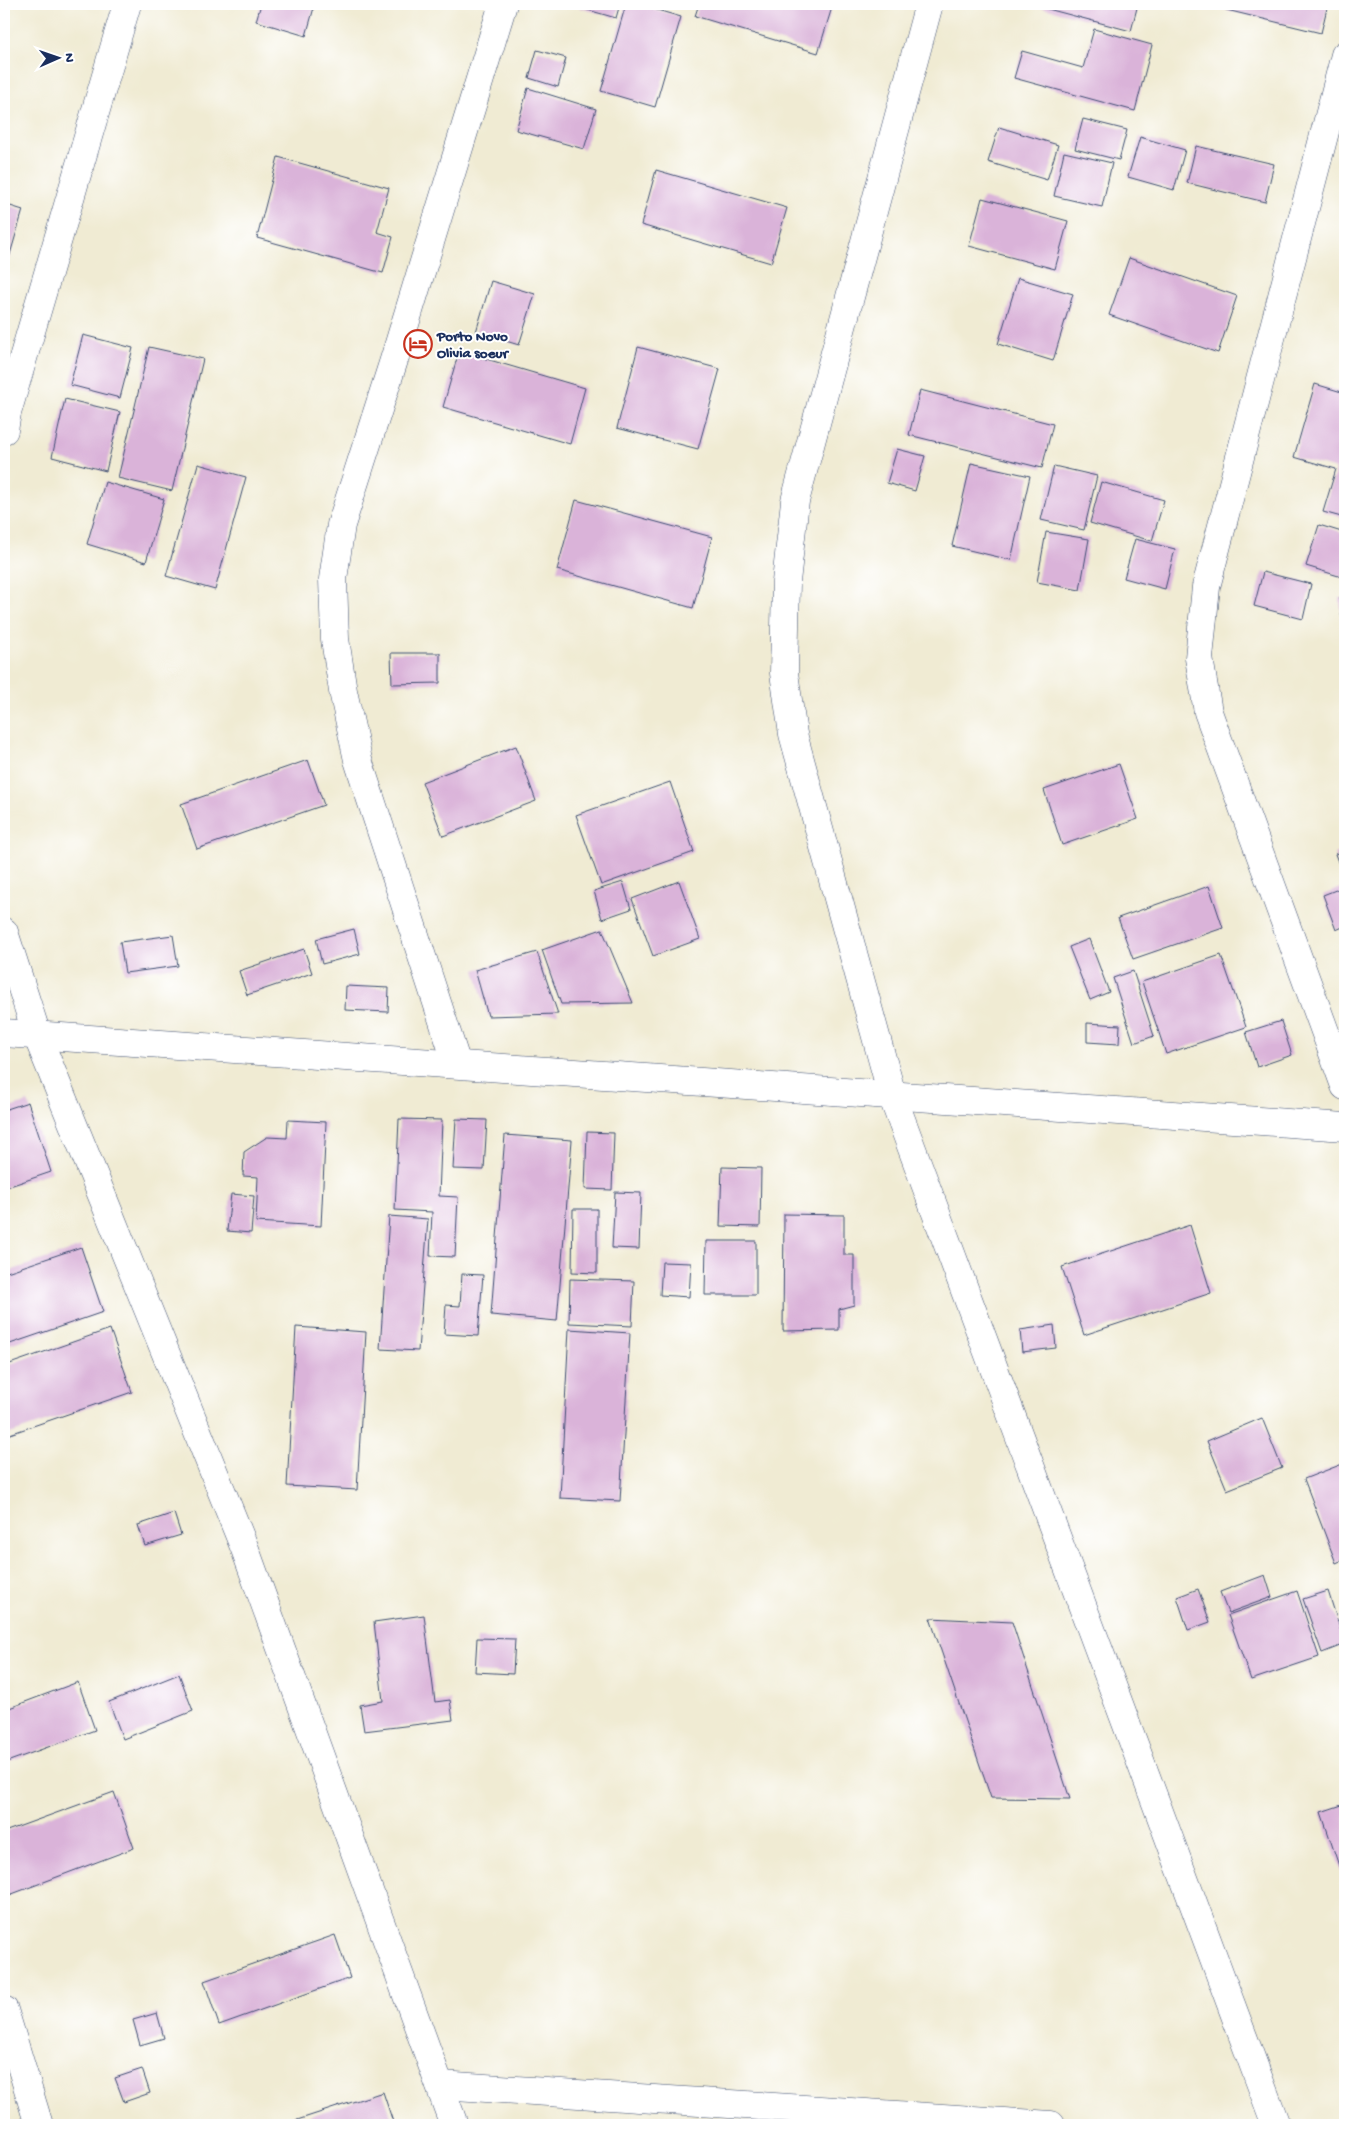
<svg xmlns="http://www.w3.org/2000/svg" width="1349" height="2129" font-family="'Gochi Hand',sans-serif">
<rect width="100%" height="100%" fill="#fff"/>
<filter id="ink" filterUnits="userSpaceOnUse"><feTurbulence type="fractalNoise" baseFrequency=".02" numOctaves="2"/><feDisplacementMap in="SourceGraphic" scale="10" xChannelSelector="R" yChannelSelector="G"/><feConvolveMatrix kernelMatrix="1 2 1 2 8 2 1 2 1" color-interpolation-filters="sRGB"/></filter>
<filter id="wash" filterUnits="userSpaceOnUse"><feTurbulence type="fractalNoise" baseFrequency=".0096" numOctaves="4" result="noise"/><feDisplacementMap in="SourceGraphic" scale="20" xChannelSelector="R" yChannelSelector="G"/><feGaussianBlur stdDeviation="1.12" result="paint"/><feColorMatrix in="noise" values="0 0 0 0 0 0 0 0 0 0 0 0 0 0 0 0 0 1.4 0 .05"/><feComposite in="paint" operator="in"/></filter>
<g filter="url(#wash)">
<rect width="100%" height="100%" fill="#f0ebd3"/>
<g id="blocks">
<!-- building -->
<g fill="#dab3d9">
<polygon points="261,4 315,4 306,36 256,21"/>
<polygon points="567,4 620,4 616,18"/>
<polygon points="626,4 637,4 681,17 655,107 601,91"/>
<polygon points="699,4 833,4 818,53 695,16"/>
<polygon points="1029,4 1138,4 1131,31"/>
<polygon points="1202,4 1328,4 1321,33"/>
<polygon points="1094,29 1152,45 1135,111 1014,78 1022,51 1083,68"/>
<polygon points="537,50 566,58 558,87 529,78"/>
<polygon points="528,88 596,109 584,149 516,130"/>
<polygon points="1083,119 1127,130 1119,160 1075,149"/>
<polygon points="999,127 1058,145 1047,180 988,162"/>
<polygon points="1140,137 1185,150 1174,190 1128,177"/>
<polygon points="1196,146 1274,164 1265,202 1187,183"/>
<polygon points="1064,152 1112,163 1102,207 1054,196"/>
<polygon points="278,157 389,188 377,232 393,237 383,273 257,238"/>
<polygon points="656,170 787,208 771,263 641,225"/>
<polygon points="982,198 1068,221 1055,269 969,246"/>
<polygon points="4,204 23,210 4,275"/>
<polygon points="1129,258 1237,296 1218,353 1109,315"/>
<polygon points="1018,278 1073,294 1053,361 998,344"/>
<polygon points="491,281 535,294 519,345 476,332"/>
<polygon points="83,335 133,348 120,398 70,385"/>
<polygon points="149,347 203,359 172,491 118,478"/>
<polygon points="638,347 720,369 698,449 617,428"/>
<polygon points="459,351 585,388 570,444 443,407"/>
<polygon points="1315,384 1345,393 1345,518 1323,512 1336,469 1294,457"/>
<polygon points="920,390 1053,424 1042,468 909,435"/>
<polygon points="65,399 120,412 106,471 52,457"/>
<polygon points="897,449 925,456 915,491 887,483"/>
<polygon points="971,463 1030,476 1011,560 952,546"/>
<polygon points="198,464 246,477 215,590 166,576"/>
<polygon points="1054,466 1097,476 1084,530 1041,520"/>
<polygon points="105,482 164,499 146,562 87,544"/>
<polygon points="1101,482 1164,500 1152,541 1090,523"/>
<polygon points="576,500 712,537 693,608 557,570"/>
<polygon points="1319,525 1345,533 1345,578 1306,566"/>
<polygon points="1046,532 1089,539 1080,590 1037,582"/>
<polygon points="1135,539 1175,549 1165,589 1124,578"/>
<polygon points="1263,572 1311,584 1303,619 1254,606"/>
<polygon points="1340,598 1345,598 1345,637 1343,637"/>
<polygon points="391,653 440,653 440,683 392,684"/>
<polygon points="516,746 536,801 443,836 422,782"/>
<polygon points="308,760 324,805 197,849 181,804"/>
<polygon points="1119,764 1138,819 1062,845 1044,790"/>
<polygon points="670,782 694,852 601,885 576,815"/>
<polygon points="1345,850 1345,880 1335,854"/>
<polygon points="679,881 700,939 653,956 632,899"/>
<polygon points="623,882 631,909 602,919 594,891"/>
<polygon points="1209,886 1223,928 1133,959 1118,918"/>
<polygon points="1341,888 1345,899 1345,926 1336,930 1323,895"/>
<polygon points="354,929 360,954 322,964 316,939"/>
<polygon points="602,929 633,1003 561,1004 542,950"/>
<polygon points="173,935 178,966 125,973 120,942"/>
<polygon points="1089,939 1109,992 1090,1000 1069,947"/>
<polygon points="304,949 312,973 247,995 239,971"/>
<polygon points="537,952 558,1014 488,1016 475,970"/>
<polygon points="1221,955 1246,1027 1166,1054 1142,982"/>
<polygon points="1133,971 1154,1036 1134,1043 1113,978"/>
<polygon points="346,986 389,988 388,1012 345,1010"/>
<polygon points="1281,1021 1292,1055 1257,1067 1246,1032"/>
<polygon points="1087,1023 1120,1025 1119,1044 1087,1042"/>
<polygon points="28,1102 51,1172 4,1188 4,1110"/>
<polygon points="399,1119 442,1120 439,1196 458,1197 455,1257 430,1256 432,1212 395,1210"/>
<polygon points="456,1119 487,1120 484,1170 453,1169"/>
<polygon points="288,1120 326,1122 321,1226 256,1222 258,1177 243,1176 244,1152 267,1137 287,1138"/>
<polygon points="587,1132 614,1133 612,1190 585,1189"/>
<polygon points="505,1135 572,1140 557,1321 491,1315"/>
<polygon points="722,1167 761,1168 760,1227 720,1226"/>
<polygon points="615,1192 641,1193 639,1249 612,1248"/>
<polygon points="231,1194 254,1196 251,1233 227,1231"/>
<polygon points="573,1209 597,1209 597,1273 572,1272"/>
<polygon points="784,1214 844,1215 844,1255 854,1255 854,1305 839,1309 839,1330 783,1331"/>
<polygon points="389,1216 428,1219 418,1351 380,1349"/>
<polygon points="1190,1225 1211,1293 1084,1335 1062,1267"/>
<polygon points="706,1241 756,1241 756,1295 705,1295"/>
<polygon points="81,1247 103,1312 4,1346 4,1273"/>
<polygon points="662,1262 691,1263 689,1297 660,1295"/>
<polygon points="462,1274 483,1275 478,1336 444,1334 446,1305 460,1306"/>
<polygon points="570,1279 634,1281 632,1326 569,1323"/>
<polygon points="1054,1325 1056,1348 1022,1352 1020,1330"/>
<polygon points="296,1327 366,1332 357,1490 287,1486"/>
<polygon points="110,1329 132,1392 4,1436 4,1366"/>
<polygon points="569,1329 630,1333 620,1501 560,1498"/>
<polygon points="1262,1418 1282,1468 1227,1490 1207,1441"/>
<polygon points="1345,1463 1345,1559 1336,1563 1304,1479"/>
<polygon points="174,1513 181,1535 145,1546 138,1525"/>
<polygon points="1265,1575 1272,1597 1228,1613 1220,1592"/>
<polygon points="1198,1589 1210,1622 1188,1630 1177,1597"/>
<polygon points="1297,1591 1319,1657 1251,1680 1228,1615"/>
<polygon points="1328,1591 1345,1644 1322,1653 1303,1599"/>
<polygon points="424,1615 435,1702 450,1700 453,1720 364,1731 360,1705 383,1701 374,1622"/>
<polygon points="930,1618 1012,1622 1070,1799 991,1798"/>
<polygon points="477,1638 515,1639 513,1674 475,1672"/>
<polygon points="179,1674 193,1711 123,1739 109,1702"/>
<polygon points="78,1682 95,1730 4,1763 4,1710"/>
<polygon points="114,1792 134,1848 4,1897 4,1832"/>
<polygon points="1345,1804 1345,1884 1321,1812"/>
<polygon points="335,1935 350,1978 219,2025 204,1981"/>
<polygon points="157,2013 164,2038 140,2045 133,2020"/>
<polygon points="142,2069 150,2093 124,2102 115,2078"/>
<polygon points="383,2092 394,2125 282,2125"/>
</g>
</g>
</g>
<g filter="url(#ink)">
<use href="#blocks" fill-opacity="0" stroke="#3b4b70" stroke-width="1"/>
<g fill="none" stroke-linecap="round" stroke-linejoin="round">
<defs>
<g id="minor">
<polyline points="1345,55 1206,587 1199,658 1208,712 1345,1086"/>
<polyline points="4,430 7,413 127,4"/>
<polyline points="4,932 37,1035 245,1549 454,2125"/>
<polyline points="457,1064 358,760 343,691 335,639 333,579 341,525 394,360 503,4"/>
<polyline points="4,2010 39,2125"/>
<polyline points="440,2085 1051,2125"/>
</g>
<g id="tertiary">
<polyline points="929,4 795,501 786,582 784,673 793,734 892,1095 1276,2125"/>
<polyline points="4,1033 1345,1127"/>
</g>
</defs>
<!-- minor casing -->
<use href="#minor" stroke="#3b4b70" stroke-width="29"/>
<!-- tertiary casing -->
<use href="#tertiary" stroke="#3b4b70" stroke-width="29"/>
<!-- minor -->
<use href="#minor" stroke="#fff" stroke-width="28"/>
<!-- tertiary -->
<use href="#tertiary" stroke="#fff" stroke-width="28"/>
</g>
</g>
<!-- icons -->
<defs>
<symbol id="hotel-ring" viewBox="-11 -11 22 22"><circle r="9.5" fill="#fff" stroke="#c8321e" stroke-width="1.5"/><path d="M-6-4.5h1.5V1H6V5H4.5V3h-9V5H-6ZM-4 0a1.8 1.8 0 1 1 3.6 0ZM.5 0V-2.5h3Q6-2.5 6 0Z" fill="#c8321e"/></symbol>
</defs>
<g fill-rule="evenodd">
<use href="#hotel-ring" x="402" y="328" width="32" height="32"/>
</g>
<g text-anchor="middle" stroke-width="4" stroke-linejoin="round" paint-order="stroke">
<!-- poi labels -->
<g font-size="15" font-weight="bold" fill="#1b2f5e" stroke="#fff" text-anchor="start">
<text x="437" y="340">Porto Novo<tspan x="437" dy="17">Olivia soeur</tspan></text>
</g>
</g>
<!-- margin -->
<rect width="1349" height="2129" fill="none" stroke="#fff" stroke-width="20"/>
<!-- north arrow -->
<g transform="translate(58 58) rotate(88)" stroke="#ffffff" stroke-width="4" paint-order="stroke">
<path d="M0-4L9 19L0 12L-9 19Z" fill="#1b2f5e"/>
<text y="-8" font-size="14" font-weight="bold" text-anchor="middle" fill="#1b2f5e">N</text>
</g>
</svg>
